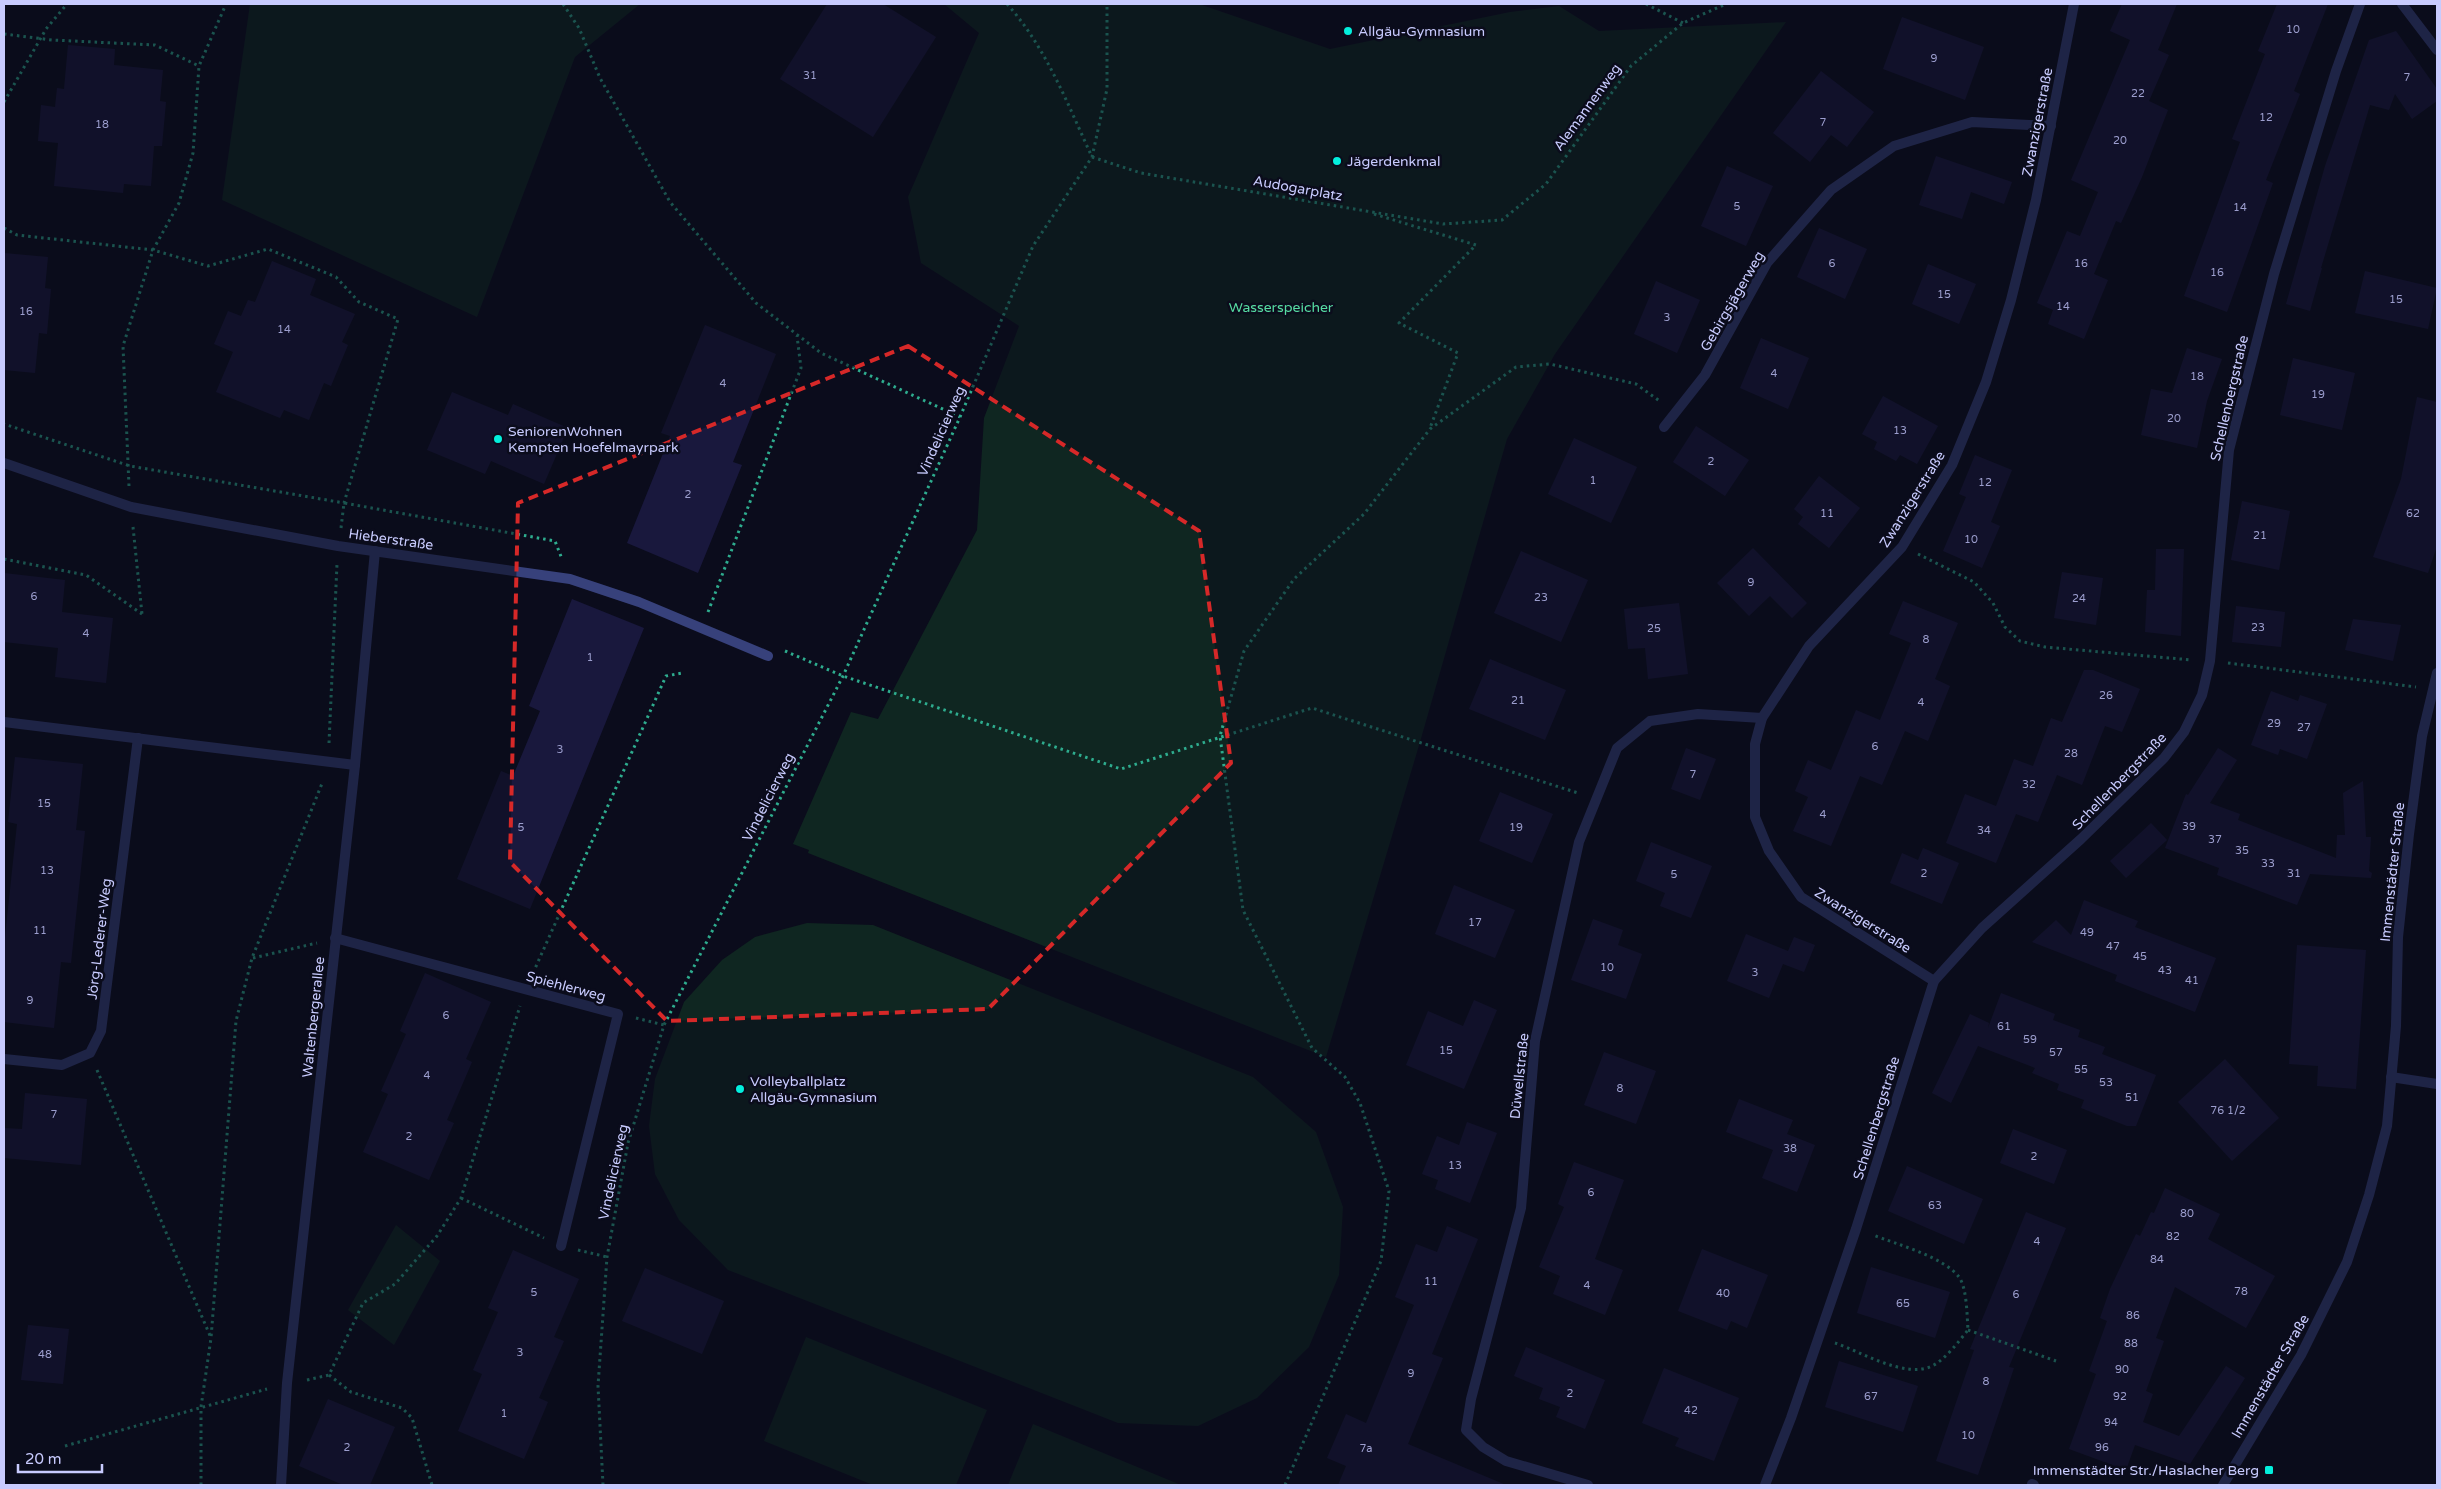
<svg xmlns="http://www.w3.org/2000/svg" width="2441" height="1489" font-family="'Varela Round',sans-serif">
<rect width="100%" height="100%" fill="#0b0c1c"/>
<!-- green -->
<g fill="#0f2621">
<polygon points="250,4 640,4 575,57 477,317 222,200"/>
<polygon points="944,4 1199,4 1330,49 1510,12 1559,6 1599,31 1786,22 1555,354 1507,439 1420,742 1326,1057 808,853 809,850 793,844 851,712 878,719 977,530 984,418 1019,326 921,263 908,197 979,33"/>
<polygon points="807,923 873,925 1253,1077 1316,1132 1343,1207 1339,1275 1309,1347 1257,1398 1198,1426 1118,1423 728,1270 679,1220 655,1174 649,1126 655,1079 684,1002 722,960 755,937"/>
<polygon points="396,1225 440,1261 394,1345 348,1310"/>
<polygon points="806,1337 987,1410 956,1485 873,1485 764,1441"/>
<polygon points="1033,1424 1181,1485 1008,1485"/>
</g>
<!-- building -->
<g fill="#19183d">
<polygon points="827,4 883,4 936,37 873,137 780,79"/>
<polygon points="2122,4 2177,4 2158,50 2169,55 2149,101 2168,110 2142,177 2121,223 2116,221 2094,274 2108,280 2084,339 2048,324 2053,310 2037,303 2067,231 2080,236 2098,192 2071,180 2130,40 2110,31"/>
<polygon points="2277,4 2328,4 2294,91 2300,94 2266,180 2273,183 2227,312 2184,296 2240,142 2232,139 2265,54 2258,51"/>
<polygon points="1902,17 1984,47 1965,100 1883,69"/>
<polygon points="2396,31 2437,89 2437,101 2412,119 2395,94 2389,110 2370,105 2321,268 2322,268 2310,311 2286,304 2325,166 2369,40"/>
<polygon points="68,45 115,49 114,65 163,70 160,101 166,102 162,146 154,146 151,186 124,184 123,193 54,186 58,143 38,141 41,105 55,107 57,88 64,89"/>
<polygon points="1821,71 1874,112 1847,147 1831,135 1810,162 1773,133"/>
<polygon points="1936,156 2012,182 2004,204 1971,192 1962,219 1919,205"/>
<polygon points="1727,166 1773,186 1746,246 1701,226"/>
<polygon points="1819,228 1867,249 1845,299 1797,277"/>
<polygon points="4,253 48,257 45,288 51,289 47,334 39,333 35,373 4,370"/>
<polygon points="272,261 316,279 310,295 355,314 342,342 348,345 331,386 324,383 309,420 284,410 280,418 216,392 233,352 214,344 228,311 241,316 248,300 255,302"/>
<polygon points="1928,264 1976,284 1959,324 1912,304"/>
<polygon points="2365,271 2437,288 2428,329 2355,313"/>
<polygon points="1656,281 1700,300 1677,353 1634,334"/>
<polygon points="705,325 776,354 733,462 742,465 698,573 627,543 670,436 661,433"/>
<polygon points="1761,338 1809,358 1788,409 1740,388"/>
<polygon points="2187,348 2222,359 2207,401 2197,448 2141,435 2151,389 2172,393"/>
<polygon points="2293,358 2355,373 2342,430 2280,415"/>
<polygon points="452,392 508,415 513,404 568,428 544,484 491,461 485,474 427,450"/>
<polygon points="1883,396 1938,426 1917,464 1900,455 1896,461 1874,449 1877,442 1862,434"/>
<polygon points="2417,397 2437,402 2437,546 2428,573 2373,557 2401,479"/>
<polygon points="1696,426 1749,460 1725,496 1673,462"/>
<polygon points="1574,438 1637,467 1611,523 1548,494"/>
<polygon points="1975,455 2012,470 1991,522 2000,526 1982,568 1943,551 1966,497 1959,494"/>
<polygon points="1819,476 1860,508 1829,548 1798,524 1803,517 1794,509"/>
<polygon points="2242,501 2290,511 2279,570 2231,560"/>
<polygon points="1753,548 1807,603 1792,618 1770,596 1749,616 1717,583"/>
<polygon points="2156,549 2184,549 2181,636 2145,632 2147,590 2155,590"/>
<polygon points="1521,551 1588,580 1561,642 1494,613"/>
<polygon points="2062,572 2103,578 2096,625 2054,618"/>
<polygon points="4,573 65,580 62,612 113,618 106,683 55,677 58,648 4,642"/>
<polygon points="572,599 644,628 530,909 457,879 501,771 513,776 540,711 529,706"/>
<polygon points="1903,601 1958,623 1935,679 1950,686 1928,741 1905,731 1882,785 1860,776 1831,846 1793,831 1808,797 1795,791 1808,760 1831,770 1856,710 1880,720 1911,643 1889,634"/>
<polygon points="1679,603 1688,674 1648,679 1645,648 1628,649 1624,609"/>
<polygon points="2236,606 2285,612 2281,647 2232,642"/>
<polygon points="2353,619 2401,625 2393,661 2345,650"/>
<polygon points="1490,659 1566,690 1545,740 1469,709"/>
<polygon points="2084,670 2093,670 2140,689 2122,732 2105,726 2082,785 2057,775 2038,822 2016,814 1996,863 1946,843 1965,794 1996,806 2014,759 2033,766 2051,718 2062,722"/>
<polygon points="2271,691 2298,701 2300,695 2327,704 2307,759 2280,749 2278,755 2251,745"/>
<polygon points="1686,748 1716,759 1700,800 1671,789"/>
<polygon points="2218,748 2237,760 2210,803 2240,814 2238,820 2336,858 2337,835 2345,835 2343,793 2363,781 2366,837 2371,837 2369,871 2372,873 2371,878 2310,874 2297,905 2217,875 2219,868 2165,848 2186,794 2188,795"/>
<polygon points="15,757 83,764 76,830 85,831 83,850 71,963 61,962 54,1028 4,1022 4,946 17,824 8,822"/>
<polygon points="1500,792 1553,814 1532,863 1479,841"/>
<polygon points="2151,823 2167,840 2126,878 2110,861"/>
<polygon points="1651,842 1712,866 1691,918 1660,906 1665,893 1636,881"/>
<polygon points="1923,848 1959,863 1942,904 1890,883 1902,853 1918,860"/>
<polygon points="1454,885 1515,910 1495,958 1435,934"/>
<polygon points="2084,900 2138,921 2135,927 2216,958 2195,1012 2115,981 2117,975 2032,942 2056,920 2071,935"/>
<polygon points="1593,919 1623,930 1618,945 1642,954 1626,999 1571,980"/>
<polygon points="1746,934 1788,951 1794,937 1815,945 1804,972 1783,964 1769,998 1727,981"/>
<polygon points="2297,945 2366,950 2356,1089 2317,1086 2318,1066 2289,1064"/>
<polygon points="425,973 491,1002 466,1059 472,1062 447,1120 454,1123 429,1180 363,1152 388,1094 381,1091 406,1034 400,1031"/>
<polygon points="2001,993 2055,1014 2053,1020 2080,1030 2078,1037 2105,1047 2102,1054 2156,1075 2136,1126 2127,1126 2081,1108 2084,1100 2057,1090 2059,1084 2032,1073 2035,1068 1978,1046 1951,1103 1932,1093 1970,1014 1989,1023 1988,1028"/>
<polygon points="1474,1000 1497,1010 1464,1089 1406,1065 1428,1011 1463,1026"/>
<polygon points="1604,1052 1656,1071 1636,1124 1584,1105"/>
<polygon points="2225,1059 2279,1118 2232,1161 2178,1102"/>
<polygon points="25,1093 87,1099 81,1165 4,1158 4,1128 22,1129"/>
<polygon points="1739,1099 1793,1120 1787,1134 1815,1145 1797,1192 1762,1178 1773,1150 1726,1132"/>
<polygon points="1467,1122 1497,1133 1470,1203 1435,1189 1438,1180 1422,1174 1437,1136 1459,1145"/>
<polygon points="2013,1129 2067,1150 2054,1184 2000,1163"/>
<polygon points="1574,1162 1624,1180 1595,1259 1623,1270 1605,1315 1553,1294 1560,1276 1539,1267 1564,1207 1558,1204"/>
<polygon points="1907,1166 1983,1199 1964,1244 1888,1211"/>
<polygon points="2165,1188 2220,1214 2208,1239 2275,1276 2246,1328 2175,1287 2156,1338 2164,1341 2146,1391 2153,1394 2143,1422 2179,1436 2226,1366 2245,1378 2190,1464 2135,1445 2126,1470 2069,1449 2096,1374 2089,1371 2107,1321 2100,1318 2110,1289 2136,1234 2140,1236 2151,1212 2154,1213"/>
<polygon points="2026,1212 2066,1228 2009,1367 2014,1368 1978,1475 1936,1461 1974,1350 1970,1349"/>
<polygon points="1447,1226 1478,1239 1432,1354 1443,1358 1408,1444 1506,1485 1338,1485 1346,1466 1327,1458 1346,1414 1366,1423 1414,1305 1395,1297 1416,1244 1437,1252"/>
<polygon points="1702,1249 1768,1275 1747,1328 1731,1321 1727,1330 1678,1311"/>
<polygon points="513,1250 579,1279 554,1337 564,1341 539,1398 548,1402 524,1459 458,1431 482,1374 473,1370 498,1312 488,1308"/>
<polygon points="1871,1267 1950,1292 1935,1338 1857,1313"/>
<polygon points="645,1268 724,1301 702,1354 622,1321"/>
<polygon points="28,1325 69,1329 63,1384 21,1380"/>
<polygon points="1526,1347 1605,1380 1585,1429 1556,1417 1560,1407 1539,1399 1543,1388 1514,1376"/>
<polygon points="1839,1361 1918,1386 1903,1432 1825,1407"/>
<polygon points="1664,1368 1739,1398 1714,1461 1675,1446 1679,1438 1642,1423"/>
<polygon points="328,1399 395,1427 370,1485 343,1485 299,1466"/>
</g>
<g fill="none" stroke-linecap="round" stroke-linejoin="round">
<!-- path -->
<g stroke="#2eac8e" stroke-width="3" stroke-dasharray="2.5 4" stroke-linecap="butt">
<polyline points="563,4 579,28 600,78 670,202 756,303 821,353 960,417"/>
<path d="M 1007,4 C 1046,47 1068,105 1092,157"/>
<polyline points="1646,4 1683,23"/>
<polyline points="4,34 52,40 155,45 199,66"/>
<polyline points="4,102 46,29 67,4"/>
<polyline points="1092,157 1141,173 1443,224 1502,220 1546,184 1631,66 1683,23 1726,4"/>
<polyline points="1374,214 1476,245 1399,323 1458,353 1430,428"/>
<polyline points="4,228 17,235 153,250 208,266 268,249 336,277 359,302 398,319 344,503 130,466 4,424"/>
<polyline points="129,486 123,346 153,250 179,203 193,153 199,66 226,4"/>
<polyline points="133,527 142,614"/>
<polyline points="341,528 344,503 555,541 562,559"/>
<polyline points="1918,554 1974,582 1993,603 2005,627 2020,641 2045,647 2192,660"/>
<polyline points="4,559 86,575 142,614"/>
<polyline points="708,612 801,368 797,336"/>
<polyline points="785,651 843,676 1121,769 1312,708 1578,793"/>
<polyline points="2228,663 2416,687"/>
<polyline points="329,743 337,564"/>
<polyline points="253,958 317,943"/>
<polyline points="533,973 666,676 682,673"/>
<polyline points="636,1018 664,1025"/>
<polyline points="97,1070 211,1338"/>
<polyline points="461,1198 544,1238"/>
<polyline points="578,1250 607,1257"/>
<polyline points="1968,1330 2056,1361"/>
<path d="M 1835,1343 C 1862,1352 1905,1379 1932,1366 C 1946,1359 1959,1341 1968,1330 C 1967,1316 1967,1288 1959,1277 C 1944,1257 1896,1244 1873,1235"/>
<polyline points="329,1375 351,1392 402,1408 412,1418 432,1485"/>
<polyline points="307,1380 329,1375 363,1303 395,1284 437,1236 461,1198 520,1006"/>
<polyline points="65,1446 267,1389"/>
<polyline points="201,1485 201,1407 211,1338 236,1021 252,958 323,781"/>
<polyline points="603,1485 598,1386 607,1257 628,1143 664,1025 843,676 960,417 1033,246 1092,157 1107,89 1107,4"/>
<polyline points="1285,1485 1381,1261 1389,1191 1360,1103 1345,1077 1312,1048 1243,910 1220,736 1244,651 1294,579 1364,514 1430,429 1516,367 1550,364 1636,384 1661,402"/>
</g>
<!-- minor -->
<g stroke="#37417b" stroke-width="10">
<polyline points="2402,4 2437,50"/>
<polyline points="1664,427 1705,375 1767,263 1831,190 1894,146 1972,122 2051,126"/>
<polyline points="4,463 131,507 338,546 570,579 639,602 768,656"/>
<polyline points="4,722 355,765"/>
<polyline points="335,938 618,1014 561,1246"/>
<polyline points="1934,981 1801,897 1769,851 1755,817 1755,744 1762,718 1809,646 1902,547 1952,465 1986,382 2011,300 2036,200 2074,4"/>
<polyline points="4,1059 62,1065 90,1053 101,1031 138,738"/>
<polyline points="2391,1077 2437,1084"/>
<polyline points="2032,1484 2034,1485"/>
<polyline points="281,1485 287,1383 355,765 375,551"/>
<polyline points="1588,1485 1506,1461 1483,1447 1466,1430 1471,1399 1521,1208 1535,1041 1579,842 1617,748 1650,721 1698,714 1762,718"/>
<polyline points="1765,1485 1791,1418 1856,1229 1934,981 1982,928 2081,839 2164,758 2184,732 2202,695 2210,661 2229,450 2274,274 2336,71 2360,4"/>
</g>
<!-- tertiary -->
<polyline stroke="#37417b" stroke-width="10" points="2223,1485 2301,1355 2347,1262 2369,1195 2387,1126 2396,1026 2398,937 2409,834 2422,736 2437,673"/>
</g>
<!-- marked area -->
<path d="M0 0H2441V1489H0ZM 908,346 L 1199,531 L 1231,763 L 988,1009 L 667,1021 L 510,862 L 518,503 Z" fill="#0b0c1c" fill-opacity=".55" fill-rule="evenodd"/>
<path fill="none" stroke="#d62828" stroke-width="4" stroke-dasharray="10 6" stroke-linejoin="round" d="M 908,346 L 1199,531 L 1231,763 L 988,1009 L 667,1021 L 510,862 L 518,503 Z"/>
<!-- markers -->
<g fill="#03efdc" stroke="#0b0c1c" stroke-width="2">
<circle cx="1348" cy="31" r="5"/>
<circle cx="1337" cy="161" r="5"/>
<circle cx="498" cy="439" r="5"/>
<circle cx="740" cy="1089" r="5"/>
<rect x="2264" y="1465" width="10" height="10" rx="2.5"/>
</g>
<g text-anchor="middle" stroke-width="5" stroke-linejoin="round" paint-order="stroke">
<!-- number labels -->
<g font-size="11" fill="#9c9ece">
<text x="2293" y="33">10</text>
<text x="1934" y="62">9</text>
<text x="810" y="79">31</text>
<text x="2407" y="81">7</text>
<text x="2138" y="97">22</text>
<text x="2266" y="121">12</text>
<text x="1823" y="126">7</text>
<text x="102" y="128">18</text>
<text x="2120" y="144">20</text>
<text x="1737" y="210">5</text>
<text x="2240" y="211">14</text>
<text x="1832" y="267">6</text>
<text x="2081" y="267">16</text>
<text x="2217" y="276">16</text>
<text x="1944" y="298">15</text>
<text x="2396" y="303">15</text>
<text x="2063" y="310">14</text>
<text x="26" y="315">16</text>
<text x="1667" y="321">3</text>
<text x="284" y="333">14</text>
<text x="1774" y="377">4</text>
<text x="2197" y="380">18</text>
<text x="723" y="387">4</text>
<text x="2318" y="398">19</text>
<text x="2174" y="422">20</text>
<text x="1900" y="434">13</text>
<text x="1711" y="465">2</text>
<text x="1593" y="484">1</text>
<text x="1985" y="486">12</text>
<text x="688" y="498">2</text>
<text x="1827" y="517">11</text>
<text x="2413" y="517">62</text>
<text x="2260" y="539">21</text>
<text x="1971" y="543">10</text>
<text x="1751" y="586">9</text>
<text x="34" y="600">6</text>
<text x="1541" y="601">23</text>
<text x="2079" y="602">24</text>
<text x="2258" y="631">23</text>
<text x="1654" y="632">25</text>
<text x="86" y="637">4</text>
<text x="1926" y="643">8</text>
<text x="590" y="661">1</text>
<text x="2106" y="699">26</text>
<text x="1518" y="704">21</text>
<text x="1921" y="706">4</text>
<text x="2274" y="727">29</text>
<text x="2304" y="731">27</text>
<text x="1875" y="750">6</text>
<text x="560" y="753">3</text>
<text x="2071" y="757">28</text>
<text x="1693" y="778">7</text>
<text x="2029" y="788">32</text>
<text x="44" y="807">15</text>
<text x="1823" y="818">4</text>
<text x="2189" y="830">39</text>
<text x="521" y="831">5</text>
<text x="1516" y="831">19</text>
<text x="1984" y="834">34</text>
<text x="2215" y="843">37</text>
<text x="2242" y="854">35</text>
<text x="2268" y="867">33</text>
<text x="47" y="874">13</text>
<text x="1924" y="877">2</text>
<text x="2294" y="877">31</text>
<text x="1674" y="878">5</text>
<text x="1475" y="926">17</text>
<text x="40" y="934">11</text>
<text x="2087" y="936">49</text>
<text x="2113" y="950">47</text>
<text x="2140" y="960">45</text>
<text x="1607" y="971">10</text>
<text x="2165" y="974">43</text>
<text x="1755" y="976">3</text>
<text x="2192" y="984">41</text>
<text x="30" y="1004">9</text>
<text x="446" y="1019">6</text>
<text x="2004" y="1030">61</text>
<text x="2030" y="1043">59</text>
<text x="1446" y="1054">15</text>
<text x="2056" y="1056">57</text>
<text x="2081" y="1073">55</text>
<text x="427" y="1079">4</text>
<text x="2106" y="1086">53</text>
<text x="1620" y="1092">8</text>
<text x="2132" y="1101">51</text>
<text x="2228" y="1114">76 1/2</text>
<text x="54" y="1118">7</text>
<text x="409" y="1140">2</text>
<text x="1790" y="1152">38</text>
<text x="2034" y="1160">2</text>
<text x="1455" y="1169">13</text>
<text x="1591" y="1196">6</text>
<text x="1935" y="1209">63</text>
<text x="2187" y="1217">80</text>
<text x="2173" y="1240">82</text>
<text x="2037" y="1245">4</text>
<text x="2157" y="1263">84</text>
<text x="1431" y="1285">11</text>
<text x="1587" y="1289">4</text>
<text x="2241" y="1295">78</text>
<text x="534" y="1296">5</text>
<text x="1723" y="1297">40</text>
<text x="2016" y="1298">6</text>
<text x="1903" y="1307">65</text>
<text x="2133" y="1319">86</text>
<text x="2131" y="1347">88</text>
<text x="520" y="1356">3</text>
<text x="45" y="1358">48</text>
<text x="2122" y="1373">90</text>
<text x="1411" y="1377">9</text>
<text x="1986" y="1385">8</text>
<text x="1570" y="1397">2</text>
<text x="1871" y="1400">67</text>
<text x="2120" y="1400">92</text>
<text x="1691" y="1414">42</text>
<text x="504" y="1417">1</text>
<text x="2111" y="1426">94</text>
<text x="1968" y="1439">10</text>
<text x="347" y="1451">2</text>
<text x="2102" y="1451">96</text>
<text x="1366" y="1452">7a</text>
</g>
<!-- poi labels -->
<g font-size="14" fill="#c8cbfe" stroke="#0b0c1c" text-anchor="start">
<text x="1358" y="36">Allgäu-Gymnasium</text>
<text x="1347" y="166">Jägerdenkmal</text>
<text x="508" y="436">SeniorenWohnen<tspan x="508" dy="16">Kempten Hoefelmayrpark</tspan></text>
<text x="750" y="1086">Volleyballplatz<tspan x="750" dy="16">Allgäu-Gymnasium</tspan></text>
<text x="2259" y="1475" text-anchor="end">Immenstädter Str./Haslacher Berg</text>
</g>
<!-- street labels -->
<g font-size="14" fill="#c8cbfe" stroke="#0b0c1c">
<text transform="translate(1587 107) rotate(-54)" y="5">Alemannenweg</text>
<text transform="translate(2037 122) rotate(-79)" y="5">Zwanzigerstraße</text>
<text transform="translate(1298 188) rotate(10)" y="5">Audogarplatz</text>
<text transform="translate(1732 301) rotate(-60)" y="5">Gebirgsjägerweg</text>
<text transform="translate(2229 398) rotate(-77)" y="5">Schellenbergstraße</text>
<text transform="translate(941 431) rotate(-66)" y="5">Vindelicierweg</text>
<text transform="translate(1912 499) rotate(-58)" y="5">Zwanzigerstraße</text>
<text transform="translate(391 539) rotate(8)" y="5">Hieberstraße</text>
<text transform="translate(2119 781) rotate(-46)" y="5">Schellenbergstraße</text>
<text transform="translate(768 797) rotate(-63)" y="5">Vindelicierweg</text>
<text transform="translate(2392 872) rotate(-84)" y="5">Immenstädter Straße</text>
<text transform="translate(1863 920) rotate(32)" y="5">Zwanzigerstraße</text>
<text transform="translate(99 939) rotate(-83)" y="5">Jörg-Lederer-Weg</text>
<text transform="translate(566 986) rotate(15)" y="5">Spiehlerweg</text>
<text transform="translate(313 1017) rotate(-84)" y="5">Waltenbergerallee</text>
<text transform="translate(1519 1076) rotate(-84)" y="5">Düwellstraße</text>
<text transform="translate(1876 1118) rotate(-73)" y="5">Schellenbergstraße</text>
<text transform="translate(613 1172) rotate(-78)" y="5">Vindelicierweg</text>
<text transform="translate(2270 1376) rotate(-60)" y="5">Immenstädter Straße</text>
</g>
<!-- park labels -->
<g font-size="14" fill="#56dca2" stroke="#0b0c1c">
<text x="1281" y="312">Wasserspeicher</text>
</g>
</g>
<!-- border -->
<rect width="2441" height="1489" fill="none" stroke="#c8cbfe" stroke-width="10"/>
<!-- scale -->
<path d="M18 1464v8h84v-8" fill="none" stroke="#c8cbfe" stroke-width="2.5"/>
<text x="25" y="1464" font-size="15" fill="#c8cbfe" stroke="#0b0c1c" stroke-width="4" paint-order="stroke">20 m</text>
</svg>
